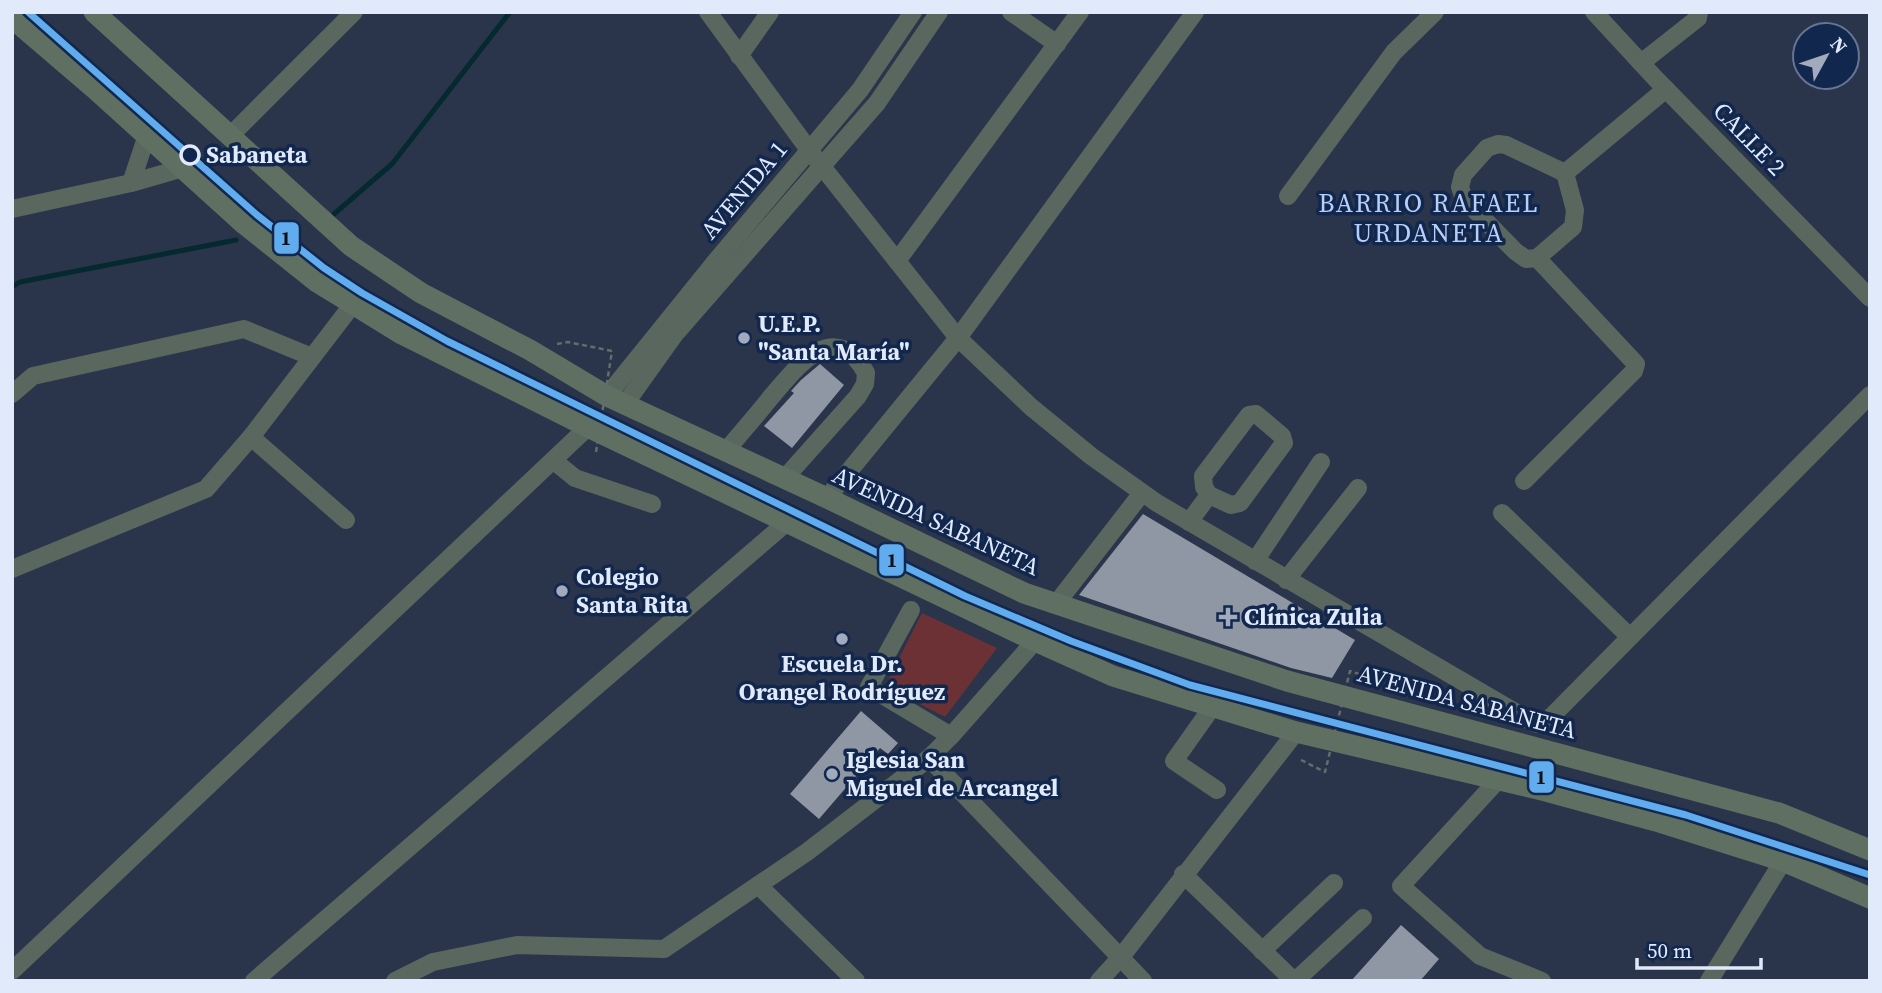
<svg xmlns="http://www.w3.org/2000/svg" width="1882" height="993" font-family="'Source Serif 4',serif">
<rect width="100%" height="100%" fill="#2a354b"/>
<!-- green -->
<polygon fill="#6c3135" points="922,613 997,648 945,717 885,686"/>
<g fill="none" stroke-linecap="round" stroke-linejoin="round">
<!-- stream -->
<g stroke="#04292e" stroke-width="5">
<polyline points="334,214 392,164 510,12"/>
<polyline points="12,287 20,282 236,240"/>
</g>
</g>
<!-- building -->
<g fill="#8f96a4">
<polygon points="820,364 844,385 792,448 764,426 794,393 791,391 801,380"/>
<polygon points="1143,514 1355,640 1332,678 1291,668 1079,595"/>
<polygon points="861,711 898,743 888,754 880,748 819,819 790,794"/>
<polygon points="1401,925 1439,959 1420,981 1351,981"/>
</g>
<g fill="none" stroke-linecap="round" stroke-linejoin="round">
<!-- path -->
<polyline stroke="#626d6c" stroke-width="2.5" stroke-dasharray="5 3.5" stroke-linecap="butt" points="557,344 568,342 612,351"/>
<!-- minor -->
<g stroke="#5a675e" stroke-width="18">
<polyline points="708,12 809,150 958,338 1031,407 1091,456 1157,503 1532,722 1537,724 1547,721 1870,395"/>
<polyline points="1011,12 1057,44"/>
<polyline points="1594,12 1655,78 1870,298"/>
<polyline points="739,56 770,12"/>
<polyline points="1641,63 1698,18 1699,12"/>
<polyline points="147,135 131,183 183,168"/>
<polyline points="230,136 354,12"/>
<polygon points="1498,144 1506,145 1565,173 1575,210 1573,227 1537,258 1526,259 1516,252 1464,199 1460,187 1463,175 1487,148"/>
<polyline points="1565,173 1666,89"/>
<polyline points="1288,196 1394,52 1435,12"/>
<polyline points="12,209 131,183"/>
<polyline points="897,261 1080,12"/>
<polyline points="12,394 33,376 244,329 312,357"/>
<polyline points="607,396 716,261 860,90 913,12"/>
<polyline points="625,404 675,334 877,103 939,12"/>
<polyline points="251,437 346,520"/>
<path d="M 725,452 C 740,434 756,416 771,397 C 797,367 834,316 866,373 L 865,384 L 858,396 L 784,479"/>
<polyline points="554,461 575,478 652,504"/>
<polyline points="1524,481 1634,371 1636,364 1537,258"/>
<polyline points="827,498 958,338 1195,12"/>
<polyline points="1502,513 1629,636"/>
<polyline points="1189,522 1209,495 1231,505 1240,503 1284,443 1282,436 1256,414 1249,415 1203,476 1204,487 1209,495"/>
<polyline points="1255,561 1321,462"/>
<polyline points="12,569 206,489 251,437 353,304"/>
<polyline points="1286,580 1358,488"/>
<polyline points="1056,604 1142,493"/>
<polyline points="911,610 869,687 951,736"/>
<polyline points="1213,706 1174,761 1217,790"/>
<polyline points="929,758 1143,981"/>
<polyline points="1498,780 1401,886 1480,956 1542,981"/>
<polyline points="1183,874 1294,981"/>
<polyline points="758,885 856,981"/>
<polyline points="1262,951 1334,883"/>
<polyline points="12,971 588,427"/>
<polyline points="254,981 786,523"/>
<polyline points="395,981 433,962 517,945 664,949 807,852 929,758 951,736 1035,641"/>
<polyline points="1099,981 1121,957 1296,732"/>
<polyline points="1295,981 1363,918"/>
<polyline points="1709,981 1783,861"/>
</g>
<!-- major -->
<g stroke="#5f7062" stroke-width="21">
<polyline points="94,12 351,246 421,293 530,350 607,396 827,498 1024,593 1287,681 1779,813 1870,850"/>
<polyline points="12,18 95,89 243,223 317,282 353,304 400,333 588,427 1035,641 1113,676 1296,732 1546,791 1656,821 1783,861 1870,898"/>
</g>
<!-- path-bridge -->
<g stroke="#626d6c" stroke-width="2.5" stroke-dasharray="5 3.5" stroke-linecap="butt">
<polyline points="596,452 612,351"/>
<polyline points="1301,760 1325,772 1350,671 1393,685"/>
</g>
<defs>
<polyline id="rail-1" points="28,12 257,215 324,268 362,293 447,341 965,596 1071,641 1190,685 1686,815 1870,875"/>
</defs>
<!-- rail-1 casing -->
<use href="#rail-1" stroke="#12274e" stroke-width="12"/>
<!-- rail-1 -->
<use href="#rail-1" stroke="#60acee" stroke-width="7"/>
</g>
<!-- markers -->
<circle fill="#12274e" stroke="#e1eafa" stroke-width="3.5" cx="190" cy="155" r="9"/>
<g fill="#a1abbd" stroke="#12274e" stroke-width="2.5">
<circle cx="744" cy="338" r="7"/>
<circle cx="562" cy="591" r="7"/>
<path d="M1224.5 606.5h7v7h7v7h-7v7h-7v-7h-7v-7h7z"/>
<circle cx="842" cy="639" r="7"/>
<circle cx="832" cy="774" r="7"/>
</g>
<g text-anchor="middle" stroke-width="7" stroke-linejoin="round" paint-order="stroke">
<!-- street labels -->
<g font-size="24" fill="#e1eafa" stroke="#12274e">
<text transform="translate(1749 139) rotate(46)" y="8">CALLE 2</text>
<text transform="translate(744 190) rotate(-50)" y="8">AVENIDA 1</text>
<text transform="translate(936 521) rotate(25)" y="8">AVENIDA SABANETA</text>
<text transform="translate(1467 702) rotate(15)" y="8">AVENIDA SABANETA</text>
</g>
<!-- stop labels -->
<g font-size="24" font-weight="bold" fill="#e1eafa" stroke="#12274e" text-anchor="start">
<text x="206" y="163">Sabaneta</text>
</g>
<!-- poi labels -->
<g font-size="24" font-weight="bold" fill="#e1eafa" stroke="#12274e" text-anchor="start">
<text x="758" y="332">U.E.P.<tspan x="758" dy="28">"Santa María"</tspan></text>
<text x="576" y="585">Colegio<tspan x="576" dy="28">Santa Rita</tspan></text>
<text x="1244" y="625">Clínica Zulia</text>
<text x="842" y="672" text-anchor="middle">Escuela Dr.<tspan x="842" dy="28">Orangel Rodríguez</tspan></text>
<text x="846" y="768">Iglesia San<tspan x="846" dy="28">Miguel de Arcangel</tspan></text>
</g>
<!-- neighbourhood labels -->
<g font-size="26" letter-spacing="2" fill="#b7cef6" stroke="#12274e">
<text x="1429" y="212">BARRIO RAFAEL<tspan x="1429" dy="30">URDANETA</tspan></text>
</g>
</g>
<g stroke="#12274e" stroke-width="2.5">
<rect x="273" y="221" width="27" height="34" rx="7" fill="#60acee"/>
<rect x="878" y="543" width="27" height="34" rx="7" fill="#60acee"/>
<rect x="1528" y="760" width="27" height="34" rx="7" fill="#60acee"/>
</g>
<g font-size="19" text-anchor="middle" font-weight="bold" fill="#111">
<text x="286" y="245">1</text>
<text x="892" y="567">1</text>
<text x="1541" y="784">1</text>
</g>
<!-- border -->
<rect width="1882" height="993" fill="none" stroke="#e1eafa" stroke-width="28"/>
<!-- north arrow -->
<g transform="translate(1826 56) rotate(50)"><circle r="33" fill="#12274e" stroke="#657593" stroke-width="2"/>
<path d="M0-5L12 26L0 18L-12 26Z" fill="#a1abbd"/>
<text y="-10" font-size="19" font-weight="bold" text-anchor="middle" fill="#e1eafa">N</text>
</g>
<!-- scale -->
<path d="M1637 958v10h124v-10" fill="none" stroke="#e1eafa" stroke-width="3.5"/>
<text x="1647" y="958" font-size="21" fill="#e1eafa" stroke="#12274e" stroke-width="5" paint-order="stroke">50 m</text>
</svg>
